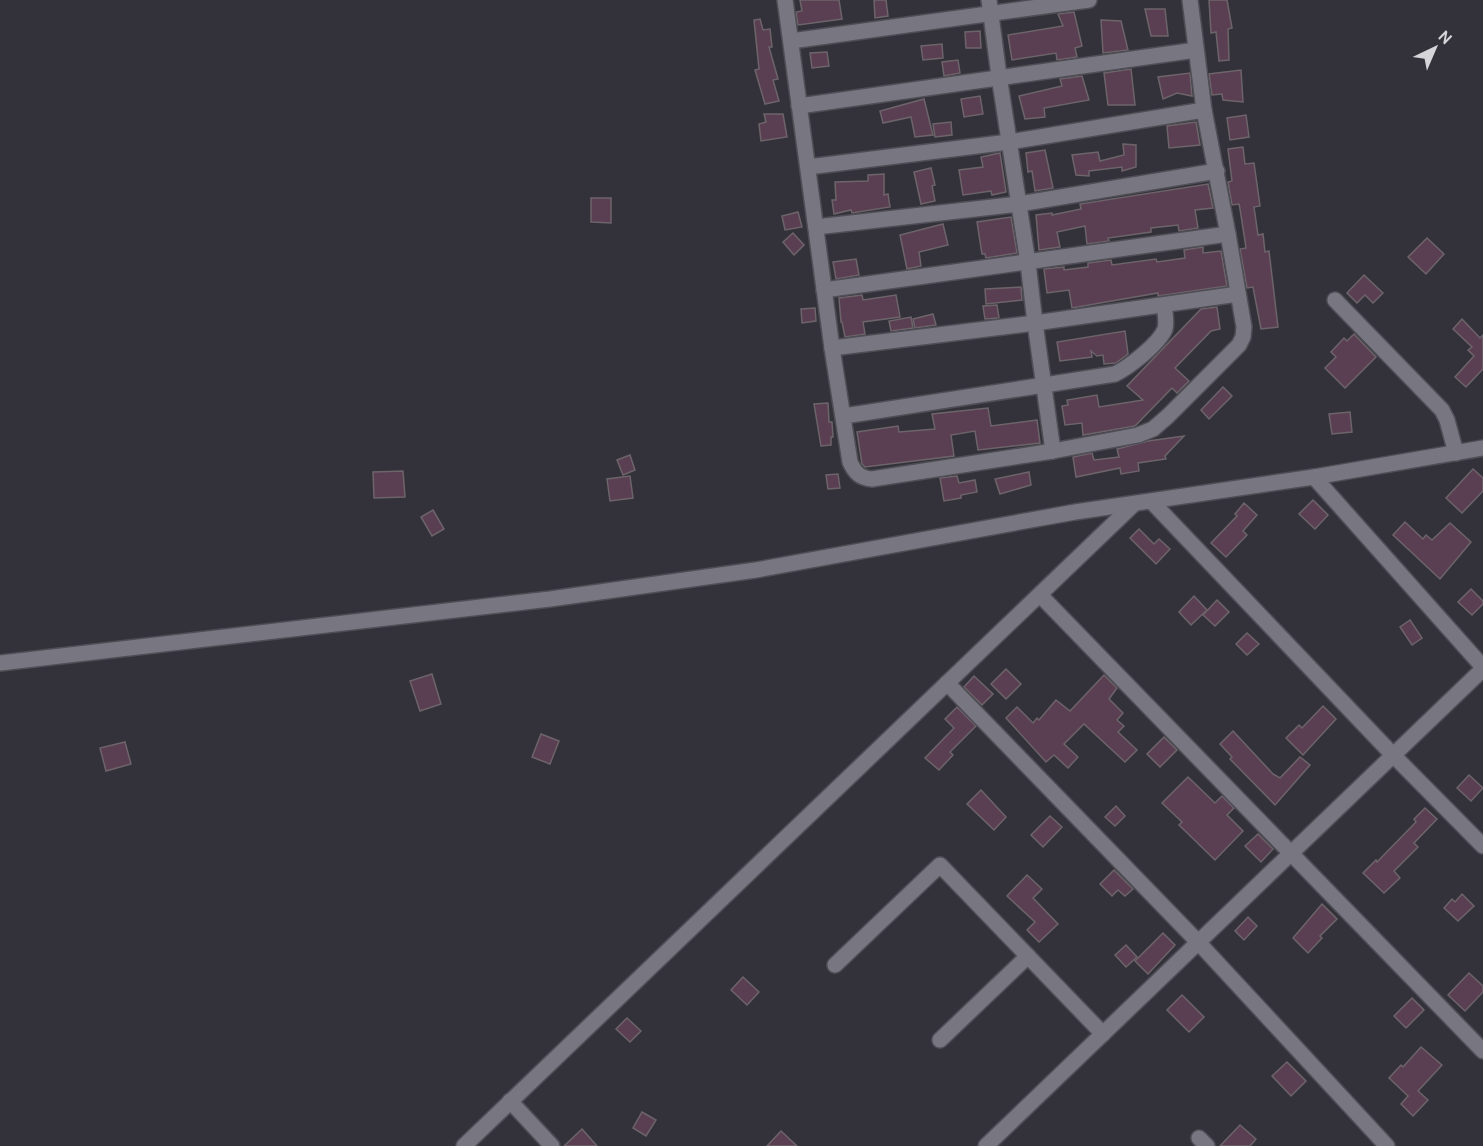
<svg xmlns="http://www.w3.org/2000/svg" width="1483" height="1146" font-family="Cabin,sans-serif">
<rect width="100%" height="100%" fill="#33323a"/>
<!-- building -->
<g fill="#5a3f53" stroke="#6d646a" stroke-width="1.5">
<polygon points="800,0 839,0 842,19 798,25 796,12 802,11"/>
<polygon points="874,0 886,0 888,16 875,18"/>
<polygon points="1209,0 1227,0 1232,28 1228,29 1229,60 1219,61 1216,32 1211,33"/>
<polygon points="1145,9 1165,9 1168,36 1151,36"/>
<polygon points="1074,12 1082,46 1075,48 1077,57 1057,60 1056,53 1012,60 1008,35 1063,26 1058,14"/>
<polygon points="760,19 763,30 770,29 772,47 769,47 778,79 773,80 779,101 765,104 755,70 759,69 754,20"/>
<polygon points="1101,20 1121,21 1128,50 1103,53"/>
<polygon points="980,31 981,48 966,48 965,32"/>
<polygon points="942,44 943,58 923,60 921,46"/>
<polygon points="827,52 829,66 812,68 810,53"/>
<polygon points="958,60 960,73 944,76 942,62"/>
<polygon points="1131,69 1135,105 1108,105 1104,73"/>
<polygon points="1241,70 1243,102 1223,100 1222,94 1212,95 1209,74"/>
<polygon points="1190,73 1192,96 1177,93 1163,99 1158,77"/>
<polygon points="1082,76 1089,100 1044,108 1045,117 1025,119 1019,96 1062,86 1060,79"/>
<polygon points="980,96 983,114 964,117 961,99"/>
<polygon points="924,99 933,135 915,137 911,117 883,123 880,111"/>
<polygon points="764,114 783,114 787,137 761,141 759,124 766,122"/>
<polygon points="1246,115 1249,137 1230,140 1227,118"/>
<polygon points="951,122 952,135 935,137 933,124"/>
<polygon points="1196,122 1200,145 1169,148 1167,126"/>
<polygon points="1123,144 1136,145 1136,167 1122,171 1122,167 1089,171 1089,176 1076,175 1072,155 1098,152 1100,161 1124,155"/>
<polygon points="1243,147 1245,164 1254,163 1260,206 1254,207 1258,235 1263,234 1265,252 1269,251 1278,327 1261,329 1253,287 1247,288 1240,249 1246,248 1240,209 1239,204 1232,205 1228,182 1232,181 1228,149"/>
<polygon points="1045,150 1053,188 1035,191 1032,171 1028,172 1026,153"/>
<polygon points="1000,153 1006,192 992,195 991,191 963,195 959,170 983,167 981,157"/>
<polygon points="931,168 935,185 932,186 935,201 921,204 914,172"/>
<polygon points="884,174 884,195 888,194 890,207 852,213 851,210 834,214 832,200 836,200 835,182 868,181 868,175"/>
<polygon points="1208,184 1213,208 1195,210 1198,228 1179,231 1178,225 1151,228 1151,232 1108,238 1109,241 1087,244 1085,226 1057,232 1060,247 1039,250 1036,215 1052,213 1052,215 1081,209 1080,204"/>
<polygon points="591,198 611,198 611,223 591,222"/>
<polygon points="798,212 802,227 785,230 782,216"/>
<polygon points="1011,217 1017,253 986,258 985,254 982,254 977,222"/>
<polygon points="943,224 948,245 919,252 921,266 907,269 900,235"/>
<polygon points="793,233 804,245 794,255 783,242"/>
<polygon points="1427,238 1444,254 1426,274 1408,257"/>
<polygon points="1203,247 1203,253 1221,251 1227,286 1158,296 1158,293 1072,308 1069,290 1047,293 1044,269 1064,267 1064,270 1088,267 1088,263 1111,260 1112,265 1156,259 1157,262 1185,258 1184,250"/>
<polygon points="856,259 859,275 836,279 833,262"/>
<polygon points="1364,275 1383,293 1373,303 1365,295 1357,303 1347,293"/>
<polygon points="1021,287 1022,300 986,304 985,289"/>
<polygon points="862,295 863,300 896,295 900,317 863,322 865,334 845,337 842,322 841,322 839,298"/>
<polygon points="997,305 999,318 985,319 983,306"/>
<polygon points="1217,307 1220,329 1211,331 1175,368 1189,381 1177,393 1172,388 1135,426 1083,435 1082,423 1065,425 1062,406 1068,405 1067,400 1097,395 1099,407 1143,400 1127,386 1201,309"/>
<polygon points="815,308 816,321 802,323 801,309"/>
<polygon points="933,314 936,325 915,328 913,319"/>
<polygon points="911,317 913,328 891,331 889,321"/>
<polygon points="1462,319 1480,338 1483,335 1483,369 1466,387 1455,377 1474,356 1468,350 1472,347 1453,329"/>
<polygon points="1125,331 1128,354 1116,363 1104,364 1103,355 1097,356 1091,351 1092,357 1060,361 1057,342"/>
<polygon points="1354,334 1376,357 1345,388 1325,368 1336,357 1331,352 1344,338 1347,341"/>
<polygon points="1223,387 1232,396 1209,419 1201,410"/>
<polygon points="828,403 829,422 832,422 833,437 831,437 831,445 821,446 814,404"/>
<polygon points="988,408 991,426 1037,420 1040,443 978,450 975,431 951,435 954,456 865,467 862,464 857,432 898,426 899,432 935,429 932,414"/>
<polygon points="1350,412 1352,432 1332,434 1329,414"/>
<polygon points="1184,436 1165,456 1166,459 1138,463 1139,471 1121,474 1120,468 1076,477 1073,457 1092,453 1094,460 1119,457 1117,449 1148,441"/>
<polygon points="630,455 635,470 623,475 617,460"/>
<polygon points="1473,469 1483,478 1483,491 1462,513 1446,498"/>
<polygon points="403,471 405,497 374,498 373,472"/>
<polygon points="1029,472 1031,485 1000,494 995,479"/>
<polygon points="838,474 840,488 828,489 826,475"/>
<polygon points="630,476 633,498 610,501 607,479"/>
<polygon points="957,476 959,483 975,480 977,492 961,495 961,498 944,501 940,478"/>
<polygon points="1313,500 1328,515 1315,529 1299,514"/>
<polygon points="1244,503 1257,515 1243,531 1247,535 1226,557 1211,543 1237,516 1235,514"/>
<polygon points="433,510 444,529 432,536 421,517"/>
<polygon points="1405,522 1423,539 1426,535 1432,540 1450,523 1471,542 1440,579 1393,535"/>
<polygon points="1139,529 1154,544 1159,539 1170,549 1156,564 1130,538"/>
<polygon points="1471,589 1483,601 1483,604 1472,615 1458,602"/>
<polygon points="1194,596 1207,610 1191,625 1179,612"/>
<polygon points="1217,600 1229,612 1215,626 1203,615"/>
<polygon points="1410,620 1422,638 1412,645 1400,627"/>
<polygon points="1247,633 1259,644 1247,655 1236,644"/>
<polygon points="1006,669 1021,684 1006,699 991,684"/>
<polygon points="432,674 441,704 420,711 410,681"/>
<polygon points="1104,675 1117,688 1109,699 1123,713 1117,720 1124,726 1118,732 1137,750 1125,762 1084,724 1064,744 1078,757 1068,768 1054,755 1046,762 1006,718 1017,707 1033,723 1037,718 1039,720 1056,700 1070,711"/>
<polygon points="974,676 993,694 982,705 964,687"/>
<polygon points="1323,706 1336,719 1303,755 1286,738 1299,725 1302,728"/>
<polygon points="957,707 976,726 950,752 953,755 939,770 925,758 954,728 945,719"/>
<polygon points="1233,731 1273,774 1280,778 1300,757 1310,765 1275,805 1230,759 1232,757 1220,744"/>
<polygon points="541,734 559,741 550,764 532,757"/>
<polygon points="1164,737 1177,750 1160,767 1147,754"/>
<polygon points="125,742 131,764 106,771 100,748"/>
<polygon points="1469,775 1483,788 1471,801 1457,788"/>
<polygon points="1188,777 1215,803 1222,796 1234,808 1227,815 1243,831 1215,860 1179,825 1182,822 1162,803"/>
<polygon points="981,790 1006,817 994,830 967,804"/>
<polygon points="1116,806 1125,816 1115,826 1105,817"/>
<polygon points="1425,808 1437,819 1414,843 1418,847 1394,871 1400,878 1384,893 1363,873 1376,860 1377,862 1416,822 1414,819"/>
<polygon points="1050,816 1062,827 1043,847 1031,835"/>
<polygon points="1258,834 1273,849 1261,862 1245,846"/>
<polygon points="1114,870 1133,889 1125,896 1118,890 1112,896 1100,884"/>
<polygon points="1027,875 1042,889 1033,898 1058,924 1039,942 1027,930 1035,922 1007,896"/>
<polygon points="1462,894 1474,906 1458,921 1444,908 1452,899 1455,902"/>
<polygon points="1322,904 1337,919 1320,936 1322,938 1308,953 1293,938"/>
<polygon points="1248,917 1257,926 1244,940 1235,931"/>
<polygon points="1163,933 1175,945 1148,974 1135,961"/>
<polygon points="1126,945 1137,957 1126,967 1115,955"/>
<polygon points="1469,973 1483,986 1483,992 1465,1011 1448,995"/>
<polygon points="743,977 759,992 747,1005 731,990"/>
<polygon points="1182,995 1204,1017 1189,1032 1167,1010"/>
<polygon points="1412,998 1424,1010 1406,1028 1394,1016"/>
<polygon points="627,1018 641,1031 630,1042 616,1029"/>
<polygon points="1421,1047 1442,1065 1418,1091 1428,1100 1413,1116 1401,1104 1408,1096 1389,1078 1401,1065 1403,1067"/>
<polygon points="1287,1062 1306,1081 1291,1096 1272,1076"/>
<polygon points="642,1112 656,1120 646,1136 633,1128"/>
<polygon points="1240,1125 1256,1139 1250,1146 1220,1146"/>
<polygon points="582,1129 597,1146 564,1146"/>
<polygon points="781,1131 797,1146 767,1146"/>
</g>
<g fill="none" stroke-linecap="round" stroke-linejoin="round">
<defs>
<g id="minor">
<path d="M 785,0 L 832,348 L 850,462 C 855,473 860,478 872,479 L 1053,451 L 1138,435 L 1153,429 L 1168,416 L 1239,345 L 1243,337 L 1244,327 L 1228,234 L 1204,110 L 1190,0"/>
<polyline points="989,0 999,76 1028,263 1035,323 1053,451"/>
<polyline points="791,41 1089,0"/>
<polyline points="799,106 1196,50"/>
<polyline points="808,167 1009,142 1204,110"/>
<polyline points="816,227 1019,204 1217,171"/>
<polyline points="824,290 1228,234"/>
<polyline points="1335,300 1442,410 1447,420 1456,453"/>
<polyline points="832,348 1035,323 1238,294"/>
<path d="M 844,416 L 1115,374 C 1129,367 1159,344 1165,329 C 1167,322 1165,313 1164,305"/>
<polyline points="1314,477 1483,667"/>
<polyline points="1152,502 1393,755 1483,846"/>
<polyline points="1040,595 1483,1051"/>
<polyline points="0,663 550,599 756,570 1075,512 1314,477 1483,448"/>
<polyline points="947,683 1198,942 1387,1146"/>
<polyline points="835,965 940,865 1103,1034"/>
<polyline points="940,1040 1028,956"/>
<polyline points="510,1101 552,1146"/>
<polyline points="1199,1138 1207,1146"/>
<polyline points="464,1146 1134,504"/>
<polyline points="986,1146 1483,669"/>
</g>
</defs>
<!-- minor casing -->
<use href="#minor" stroke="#4f4d55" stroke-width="18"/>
<!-- minor -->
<use href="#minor" stroke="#787680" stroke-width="15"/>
</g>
<!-- north arrow -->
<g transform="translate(1435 48) rotate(44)" stroke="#33323a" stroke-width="4.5" paint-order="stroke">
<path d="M0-4.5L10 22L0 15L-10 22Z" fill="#d5d4d9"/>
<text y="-9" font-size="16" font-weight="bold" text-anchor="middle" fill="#d5d4d9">N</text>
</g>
</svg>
